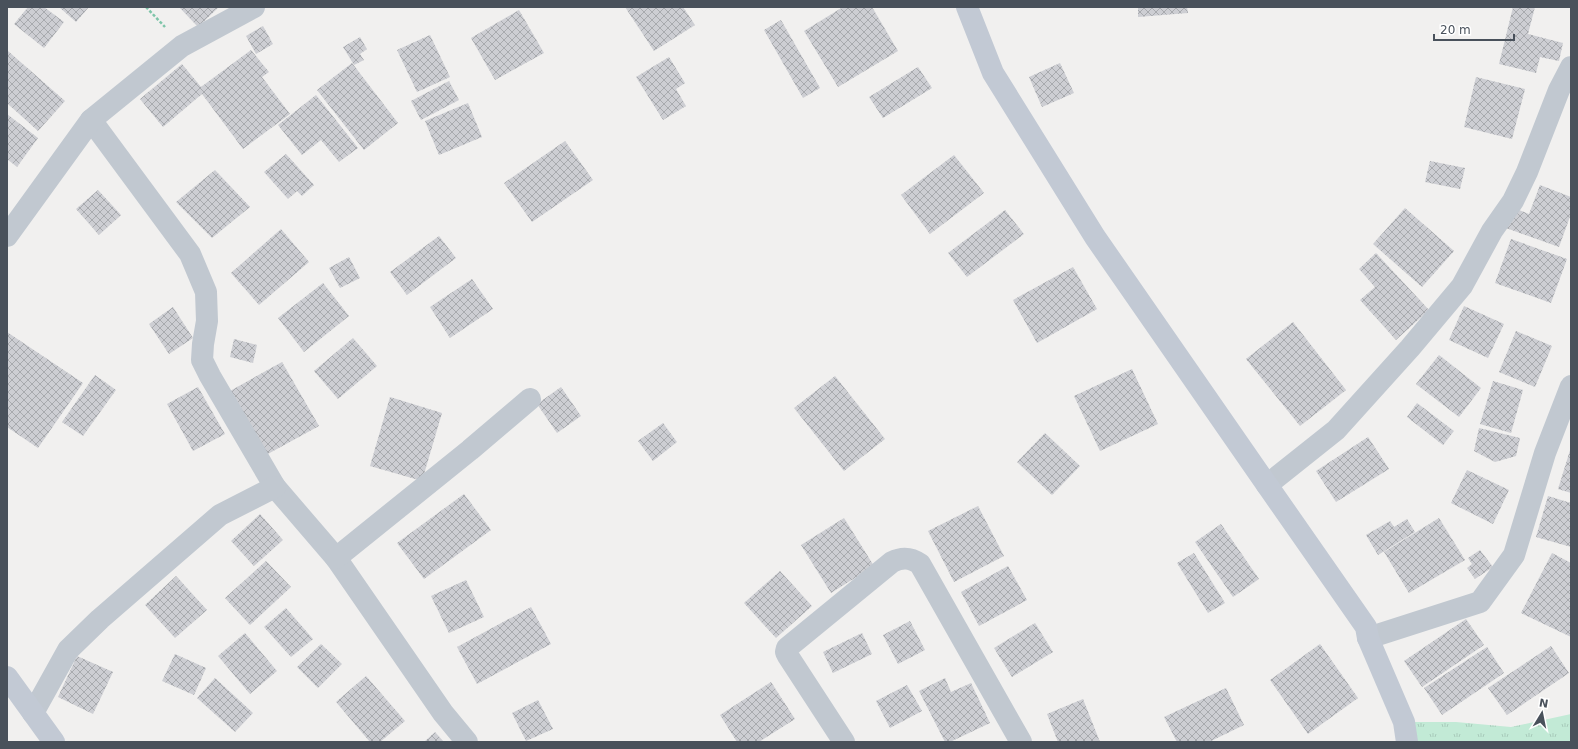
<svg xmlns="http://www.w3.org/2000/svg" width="1578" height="749" font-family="'DejaVu Sans',sans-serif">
<defs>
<pattern id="grass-tufts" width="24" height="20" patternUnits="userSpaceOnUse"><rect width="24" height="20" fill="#c2ead6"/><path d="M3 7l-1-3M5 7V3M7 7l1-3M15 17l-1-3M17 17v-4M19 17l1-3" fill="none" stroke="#a8caba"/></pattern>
<pattern id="building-cross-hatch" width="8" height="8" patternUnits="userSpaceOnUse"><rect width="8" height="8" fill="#cdced3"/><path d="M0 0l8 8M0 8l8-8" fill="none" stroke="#a8aaae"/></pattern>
</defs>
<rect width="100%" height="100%" fill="#f1f0ef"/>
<!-- grass -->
<polygon fill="url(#grass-tufts)" points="1571,714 1571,742 1407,742 1404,722 1456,722 1511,727"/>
<!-- building -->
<g fill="url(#building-cross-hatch)">
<polygon points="28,7 44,7 64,22 44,48 14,24"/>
<polygon points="59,7 89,7 76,22"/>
<polygon points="179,7 219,7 198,27"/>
<polygon points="625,7 683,7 695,25 654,51"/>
<polygon points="843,7 872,7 898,51 838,87 804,31"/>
<polygon points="1138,7 1187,7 1188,13 1138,17"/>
<polygon points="1513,7 1535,7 1528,34 1563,43 1559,61 1540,57 1536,73 1499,64"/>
<polygon points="519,10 544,53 495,80 471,38"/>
<polygon points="781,20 820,88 803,98 764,30"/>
<polygon points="263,26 273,44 256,54 246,36"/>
<polygon points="430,35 450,77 417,92 397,50"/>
<polygon points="360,37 367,49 360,54 364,60 354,65 343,47"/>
<polygon points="251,50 269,72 262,77 290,114 243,149 202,94 163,127 140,99 182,64 201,87"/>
<polygon points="8,51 65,101 38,131 7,103"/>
<polygon points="669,57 685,83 676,89 686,106 663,120 636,77"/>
<polygon points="352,63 398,123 364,150 317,90"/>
<polygon points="1060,63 1074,93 1042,107 1029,77"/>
<polygon points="918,67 932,88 883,118 869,97"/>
<polygon points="1476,77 1525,89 1512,139 1464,127"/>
<polygon points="449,81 459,100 421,120 411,101"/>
<polygon points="316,95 358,148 339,162 321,140 302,155 278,125"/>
<polygon points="468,103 482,137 439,155 425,121"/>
<polygon points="7,114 38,138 17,167 7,159"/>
<polygon points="565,141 593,180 532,222 504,183"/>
<polygon points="286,154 314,185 302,196 297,191 288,199 264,172"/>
<polygon points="954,155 984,193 930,234 901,195"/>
<polygon points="1430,161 1465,168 1460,189 1425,182"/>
<polygon points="215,170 250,207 212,238 176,202"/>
<polygon points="1540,185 1571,197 1571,214 1559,247 1506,228 1514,208 1529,214"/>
<polygon points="98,190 121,215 99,235 76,209"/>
<polygon points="1405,208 1454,251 1422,287 1373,244"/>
<polygon points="1005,210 1024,234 967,277 948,253"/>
<polygon points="281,229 309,262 259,305 231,273"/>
<polygon points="439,236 456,258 407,295 390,272"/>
<polygon points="1511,239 1567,259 1551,303 1495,283"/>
<polygon points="1376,253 1429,310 1396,340 1360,300 1375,287 1359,269"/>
<polygon points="349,257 360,278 340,288 329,268"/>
<polygon points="1073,267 1097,309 1037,343 1013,300"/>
<polygon points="472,279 493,309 450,338 430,307"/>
<polygon points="323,283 349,316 304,352 278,318"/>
<polygon points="1464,306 1504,324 1488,358 1449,340"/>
<polygon points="173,307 193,338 169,354 149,324"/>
<polygon points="1293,322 1346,390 1300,426 1246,359"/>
<polygon points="1516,331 1552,346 1535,387 1499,372"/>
<polygon points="7,332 83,383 38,448 7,427"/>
<polygon points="353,338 377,366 338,399 314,371"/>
<polygon points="234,339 257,345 253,363 230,357"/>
<polygon points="1439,355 1481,388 1459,417 1416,384"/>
<polygon points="282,362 319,426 266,455 230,391"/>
<polygon points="1132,369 1158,424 1100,451 1074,396"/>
<polygon points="95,375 116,390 83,436 62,422"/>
<polygon points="835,376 885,439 844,471 794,408"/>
<polygon points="1493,381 1523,390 1511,433 1480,424"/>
<polygon points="198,387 225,434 193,451 167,404"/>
<polygon points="561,387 581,416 557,433 537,404"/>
<polygon points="390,397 442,413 422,481 370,466"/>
<polygon points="1417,403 1454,431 1443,445 1407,417"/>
<polygon points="663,423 677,442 653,461 638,441"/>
<polygon points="1479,428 1520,438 1516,456 1495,462 1474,451"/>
<polygon points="1045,433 1080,466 1052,495 1017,462"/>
<polygon points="1368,437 1389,469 1336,502 1316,471"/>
<polygon points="1571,447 1571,493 1558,489"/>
<polygon points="1467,470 1509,490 1493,524 1451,503"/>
<polygon points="464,494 491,530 424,579 397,543"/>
<polygon points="1548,496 1571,503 1571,547 1536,537"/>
<polygon points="978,506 1004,556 954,582 928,531"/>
<polygon points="260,514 283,540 254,566 231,541"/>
<polygon points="844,518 874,566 831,593 801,545"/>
<polygon points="1439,518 1465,560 1409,593 1384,552"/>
<polygon points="1407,519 1415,532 1378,555 1366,535 1390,521 1394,527"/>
<polygon points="1221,524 1259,579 1233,597 1195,542"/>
<polygon points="1480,550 1493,567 1475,579 1467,568 1472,564 1468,558"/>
<polygon points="1194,553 1225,603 1208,613 1177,563"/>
<polygon points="1552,553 1571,563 1571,637 1521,613"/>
<polygon points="266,561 291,587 250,625 225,598"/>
<polygon points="1008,566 1027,600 979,626 961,592"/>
<polygon points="780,571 812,606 776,638 744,603"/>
<polygon points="176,576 207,610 175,638 145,605"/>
<polygon points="466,580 484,617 449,633 431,596"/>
<polygon points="531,607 551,644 477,684 457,647"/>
<polygon points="286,608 313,639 291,657 264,627"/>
<polygon points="1466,619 1484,645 1422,687 1404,661"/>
<polygon points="910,621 925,650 898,664 883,635"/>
<polygon points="1035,623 1053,652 1012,677 994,648"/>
<polygon points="245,633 277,671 250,694 218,656"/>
<polygon points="862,633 872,654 833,673 823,652"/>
<polygon points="321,644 342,664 318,688 297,667"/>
<polygon points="1320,644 1358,698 1308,734 1270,680"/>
<polygon points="1551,646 1569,673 1507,715 1488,688"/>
<polygon points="1487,647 1504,673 1442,715 1424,688"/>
<polygon points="175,654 206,668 194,695 162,681"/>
<polygon points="77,656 113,672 93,714 58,697"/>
<polygon points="366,676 405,721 380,742 370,742 336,702"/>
<polygon points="215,678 253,713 235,732 197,698"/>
<polygon points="945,678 951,692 971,683 990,723 950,742 945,742 919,691"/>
<polygon points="771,682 795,719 759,742 737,742 720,715"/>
<polygon points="907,685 922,711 890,728 876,701"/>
<polygon points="1226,688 1244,725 1209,742 1177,742 1164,717"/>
<polygon points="1083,699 1100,742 1058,742 1047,714"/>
<polygon points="538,700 553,729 526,741 512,713"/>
<polygon points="435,732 444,742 424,742"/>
</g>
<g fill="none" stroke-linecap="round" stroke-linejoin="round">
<!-- path -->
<polyline stroke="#7ec5a9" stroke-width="2.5" stroke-dasharray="3 2" stroke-linecap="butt" points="146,7 165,27"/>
<!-- street -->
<g stroke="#c1c8d0" stroke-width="22">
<polyline points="91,120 190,254 206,292 207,321 203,344 202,360 210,376 275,487 336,558 443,713 467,742"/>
<polyline points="7,236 91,120 182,46 254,7"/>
<polyline points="1267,485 1336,430 1410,348 1462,286 1492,231 1513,201 1527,172 1559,90 1571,67"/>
<polyline points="336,558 470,450 530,399"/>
<polyline points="1368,638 1480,602 1514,555 1545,453 1571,386"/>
<polyline points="33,713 68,650 100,619 220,515 275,487"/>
<path d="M 844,742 L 788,656 L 786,652 L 787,648 L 892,562 C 902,557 910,557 920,564 L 1021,742"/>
</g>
<!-- secondary -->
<g stroke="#c2c9d4" stroke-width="22">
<polyline points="967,7 993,73 1095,237 1267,485 1366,627 1368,638 1404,722 1407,742"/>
<polyline points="7,677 54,742"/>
</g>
</g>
<!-- border -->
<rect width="1578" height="749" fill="none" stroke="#49515b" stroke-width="16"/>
<!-- north arrow -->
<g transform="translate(1542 713) rotate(10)" stroke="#ffffff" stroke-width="3" paint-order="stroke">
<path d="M0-3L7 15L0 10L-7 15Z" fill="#49515b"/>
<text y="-6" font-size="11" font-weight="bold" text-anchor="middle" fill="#49515b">N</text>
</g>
<!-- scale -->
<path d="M1434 34v6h80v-6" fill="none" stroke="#49515b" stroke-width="2"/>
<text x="1440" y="34" font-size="12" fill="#49515b" stroke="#ffffff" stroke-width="3" paint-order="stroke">20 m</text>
</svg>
